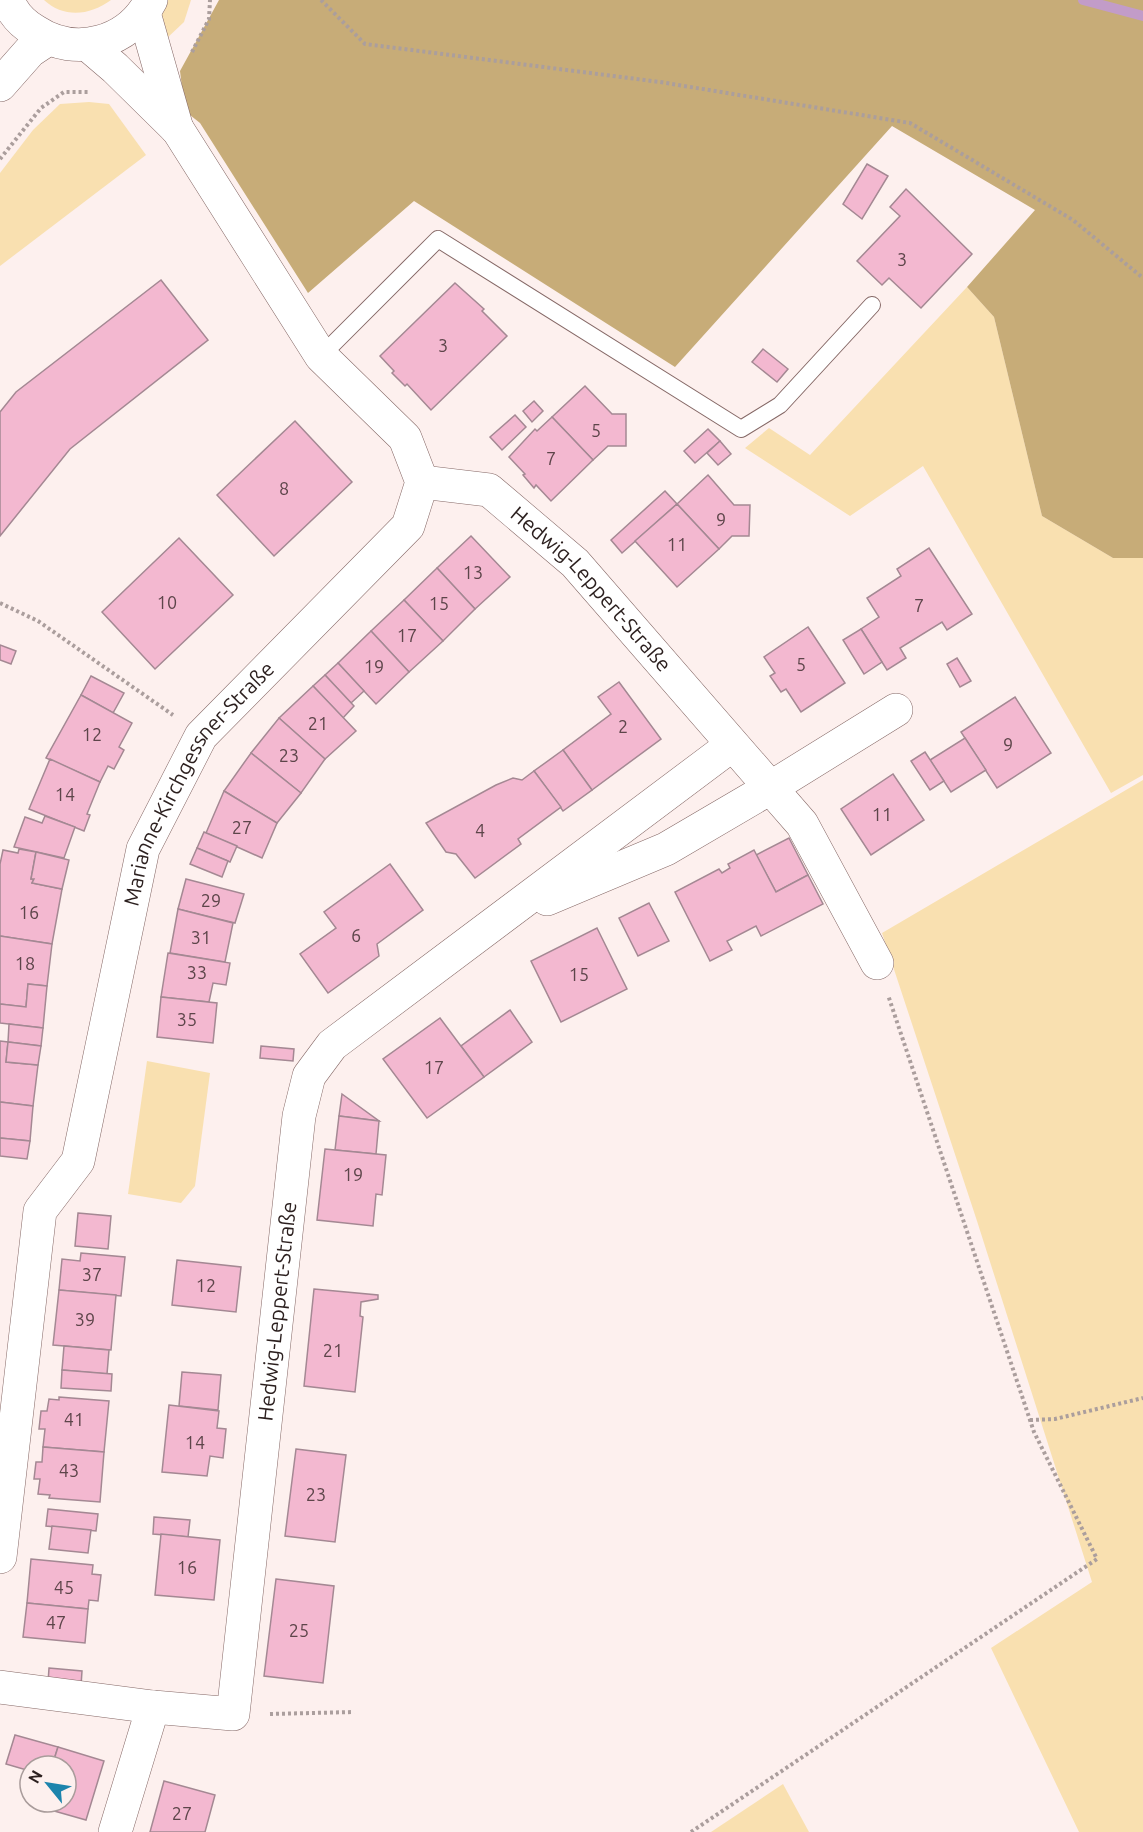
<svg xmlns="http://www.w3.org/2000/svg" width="1143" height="1832" font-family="Ubuntu,sans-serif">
<rect width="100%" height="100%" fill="#fdf0ee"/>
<!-- green -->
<g fill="#f9e0b0">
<path d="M 44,0 L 111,0 C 91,15 64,19 44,0 Z"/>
<polygon points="164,0 191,0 184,22 165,40 161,22"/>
<polygon points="89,102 109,104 146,155 0,266 0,173 33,130 60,104"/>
<polygon points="967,287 994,317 1042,516 1113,558 1143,558 1143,775 1111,793 923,466 850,516 745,448 769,428 810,455"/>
<polygon points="1143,780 1143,1832 1079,1832 991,1648 1092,1582 977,1221 882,933"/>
<polygon points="147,1061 210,1073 195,1186 181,1203 128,1194"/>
<polygon points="783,1784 809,1832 711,1832"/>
</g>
<!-- forest -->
<polygon fill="#c7ac78" points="219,0 1143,0 1143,558 1113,558 1042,516 994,317 967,287 1035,210 892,126 675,367 414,201 308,293 200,123 185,111 180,71"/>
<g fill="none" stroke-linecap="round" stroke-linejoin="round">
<!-- stream -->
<polyline stroke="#c29cc8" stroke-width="10" points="1083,0 1143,16"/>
</g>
<!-- building -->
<g fill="#f3b8d0" stroke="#a48893" stroke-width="1.5">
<polygon points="867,164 888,176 862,219 843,204"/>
<polygon points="906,189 972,254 921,308 889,278 882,285 857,261 900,216 890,207"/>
<polygon points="161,280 208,340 70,449 0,536 0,412 16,392"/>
<polygon points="455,283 484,309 482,311 507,336 431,410 407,384 405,386 392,373 394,371 380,356"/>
<polygon points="763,349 788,369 777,382 752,362"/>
<polygon points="585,386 612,414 626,414 626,446 608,446 593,460 552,417"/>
<polygon points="534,401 543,411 532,422 523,411"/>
<polygon points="515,415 526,427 502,450 490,437"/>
<polygon points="552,417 593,460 551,501 536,485 534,488 523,475 525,474 509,457 535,429 537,431"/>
<polygon points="295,421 352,482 274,556 217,495"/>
<polygon points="708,429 720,441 695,463 684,451"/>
<polygon points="720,441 731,454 718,465 707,453"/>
<polygon points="708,475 734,505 750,505 749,536 732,536 719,549 677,504"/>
<polygon points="665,491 677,504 622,553 611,540"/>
<polygon points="677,504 719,549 677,587 635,541"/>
<polygon points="471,536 510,577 475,609 437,568"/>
<polygon points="179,538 233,595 155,669 102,612"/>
<polygon points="929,548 972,614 947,630 942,622 900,648 906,658 887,670 861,629 879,617 867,598 901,576 897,569"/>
<polygon points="437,568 475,609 443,641 404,600"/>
<polygon points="404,600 443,641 409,672 371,631"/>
<polygon points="808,627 845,683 801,712 786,689 781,692 770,676 775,673 764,657"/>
<polygon points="861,629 882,662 864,674 843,640"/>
<polygon points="371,631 409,672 376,704 338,663"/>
<polygon points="0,645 16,651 11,664 0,660"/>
<polygon points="957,658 971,681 960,687 947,664"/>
<polygon points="338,663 364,691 351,703 325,675"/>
<polygon points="325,675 354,706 343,718 313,686"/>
<polygon points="91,676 124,693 113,713 81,695"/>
<polygon points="619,682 661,739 592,790 563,750 611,714 598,697"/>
<polygon points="313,686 356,731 325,759 279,718"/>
<polygon points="81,695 132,723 119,747 124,750 114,769 108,766 100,782 46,758"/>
<polygon points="1015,697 1051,753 997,788 961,732"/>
<polygon points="279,718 325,759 301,793 251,753"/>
<polygon points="965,738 986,770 951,792 930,760"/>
<polygon points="563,750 592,790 563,811 534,771"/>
<polygon points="925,752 944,781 930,790 911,761"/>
<polygon points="251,753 301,793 277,823 224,791"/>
<polygon points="50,759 100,782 87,814 90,815 84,831 29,809"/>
<polygon points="534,771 561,807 518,839 521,844 475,878 456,854 446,852 426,823 496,785 513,778 522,780"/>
<polygon points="893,774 924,820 871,855 841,809"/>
<polygon points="224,791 277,823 262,858 206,833"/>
<polygon points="45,816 75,827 64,858 14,847 25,817 42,823"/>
<polygon points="204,832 237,846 230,862 197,848"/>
<polygon points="789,838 808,875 776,892 756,855"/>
<polygon points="197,848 228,861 222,877 190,864"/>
<polygon points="19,849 36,852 31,879 34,879 32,883 62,889 52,944 0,936 0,864 3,850 18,853"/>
<polygon points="754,850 776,892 808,875 823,904 761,936 756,926 727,941 732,950 710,961 675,892 719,869 722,873 730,868 728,864"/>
<polygon points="36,852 69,860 62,889 32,883 34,879 31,879"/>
<polygon points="390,864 423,910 377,944 379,956 328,993 300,954 336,928 324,912"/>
<polygon points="186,879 244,894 235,923 178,909"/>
<polygon points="649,903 669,941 638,956 619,918"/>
<polygon points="178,909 233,923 225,962 170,953"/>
<polygon points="597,928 627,989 561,1022 531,961"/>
<polygon points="0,936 52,944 47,986 28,984 26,1007 0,1004"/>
<polygon points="168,953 230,963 226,985 213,983 209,1002 161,997"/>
<polygon points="28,984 47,986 43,1028 0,1023 0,1004 26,1007"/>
<polygon points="161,997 217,1003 213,1043 157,1037"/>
<polygon points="510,1010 532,1042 484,1077 461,1046"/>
<polygon points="440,1018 484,1077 427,1118 383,1059"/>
<polygon points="9,1024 43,1028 41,1046 8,1042"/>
<polygon points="0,1041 8,1042 6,1062 38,1065 33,1106 0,1102"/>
<polygon points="8,1042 41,1046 38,1065 6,1062"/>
<polygon points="261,1046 294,1049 293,1061 260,1058"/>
<polygon points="342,1094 379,1121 339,1116"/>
<polygon points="0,1102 33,1106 30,1141 0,1138"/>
<polygon points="339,1116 379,1121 376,1154 335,1150"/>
<polygon points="0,1138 30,1141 27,1159 0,1156"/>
<polygon points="325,1149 386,1155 382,1195 376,1194 373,1226 317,1220"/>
<polygon points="78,1213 111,1216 108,1249 75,1246"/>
<polygon points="81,1253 125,1257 121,1296 59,1290 62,1259 80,1261"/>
<polygon points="177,1260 241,1267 236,1312 172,1305"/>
<polygon points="314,1289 378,1295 378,1299 361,1302 360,1316 363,1317 355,1392 304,1386"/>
<polygon points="59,1290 116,1295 111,1350 53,1345"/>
<polygon points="64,1346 109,1350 107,1374 62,1370"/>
<polygon points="62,1370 112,1374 111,1391 61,1388"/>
<polygon points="182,1372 221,1375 218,1410 179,1406"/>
<polygon points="59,1397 109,1401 104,1452 43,1447 45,1429 39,1429 41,1411 47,1411 49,1399 59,1400"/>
<polygon points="169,1405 219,1411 217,1428 226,1429 223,1458 210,1456 207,1476 162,1472"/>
<polygon points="43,1447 104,1452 100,1502 49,1498 50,1495 38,1494 40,1479 34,1479 36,1462 42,1462"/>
<polygon points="296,1449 346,1455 335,1542 285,1536"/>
<polygon points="48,1509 98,1514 96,1531 46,1526"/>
<polygon points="154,1517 190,1520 188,1537 153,1534"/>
<polygon points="52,1526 91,1530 88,1553 49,1549"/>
<polygon points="161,1534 220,1540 214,1600 155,1595"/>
<polygon points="31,1559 93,1565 92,1574 101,1575 98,1601 89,1600 88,1609 27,1603"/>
<polygon points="276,1579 334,1586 323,1683 264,1676"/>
<polygon points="27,1603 88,1609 85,1643 23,1637"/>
<polygon points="49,1668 82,1671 81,1686 48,1683"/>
<polygon points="15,1735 58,1747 52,1766 30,1766 30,1771 6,1764"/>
<polygon points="58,1747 104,1761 86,1820 40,1807 41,1802 66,1802 66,1766 52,1766"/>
<polygon points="164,1781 215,1795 205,1832 150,1832"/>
</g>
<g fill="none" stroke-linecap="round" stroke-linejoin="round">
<defs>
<polyline id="lane" points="321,356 438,239 741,429 780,405 872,305"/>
<g id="street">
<path d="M 8,0 C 13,14 23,24 35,31 C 76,58 129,43 151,0"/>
<polyline points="144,13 177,129"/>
<polyline points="0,85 30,51 48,39"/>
<path id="s1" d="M 422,482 L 489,490 L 575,563 L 802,824 L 877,963"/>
<polyline points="547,899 666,849 770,788 896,710"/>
<path id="s2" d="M 0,1557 L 40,1211 L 78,1161 L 143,849 L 201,736 L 408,526 L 422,482 L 405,438 L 321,356 L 178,130 L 115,68 L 88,45"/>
<polyline points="0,1687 153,1707"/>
<path id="s3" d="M 115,1832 L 153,1707 L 233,1714 L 299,1116 L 309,1076 L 332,1045 L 732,745"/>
</g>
</defs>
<!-- lane casing -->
<use href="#lane" stroke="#856866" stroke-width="18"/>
<!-- street casing -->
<use href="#street" stroke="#856866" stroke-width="34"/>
<!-- path -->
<g stroke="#ab9e9d" stroke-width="4" stroke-dasharray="3 3" stroke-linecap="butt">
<polyline points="321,0 365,44 660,82 910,123 1073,220 1143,278"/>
<polyline points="192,52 209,19 210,0"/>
<polyline points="0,159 41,108 64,92 88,92"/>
<polyline points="0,603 38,621 173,715"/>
<polyline points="1030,1420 1055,1419 1143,1398"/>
<polyline points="270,1714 354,1712"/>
<polyline points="691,1832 1097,1559 1034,1432 888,995"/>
</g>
<!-- lane -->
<use href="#lane" stroke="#fff" stroke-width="16"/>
<!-- street -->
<use href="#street" stroke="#fff" stroke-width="33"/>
</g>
<g text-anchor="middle" stroke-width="6" stroke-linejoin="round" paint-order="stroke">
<!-- number labels -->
<g font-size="18" fill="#5d454a">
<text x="902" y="266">3</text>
<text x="443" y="352">3</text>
<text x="596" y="437">5</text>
<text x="551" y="465">7</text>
<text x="284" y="495">8</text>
<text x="721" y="526">9</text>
<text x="677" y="551">11</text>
<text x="473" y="579">13</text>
<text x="167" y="609">10</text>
<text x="439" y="610">15</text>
<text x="919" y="612">7</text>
<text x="407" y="642">17</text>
<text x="801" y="671">5</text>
<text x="374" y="673">19</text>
<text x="318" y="730">21</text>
<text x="623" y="733">2</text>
<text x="92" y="741">12</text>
<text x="1008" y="751">9</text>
<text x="289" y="762">23</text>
<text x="65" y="801">14</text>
<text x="882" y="821">11</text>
<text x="242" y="834">27</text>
<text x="480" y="837">4</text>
<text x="211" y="907">29</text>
<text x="29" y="919">16</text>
<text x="356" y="942">6</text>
<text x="201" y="944">31</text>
<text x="25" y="970">18</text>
<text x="197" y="979">33</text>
<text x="579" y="981">15</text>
<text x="187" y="1026">35</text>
<text x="434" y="1074">17</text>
<text x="353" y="1181">19</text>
<text x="92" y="1281">37</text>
<text x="206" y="1292">12</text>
<text x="85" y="1326">39</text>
<text x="333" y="1357">21</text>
<text x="74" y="1426">41</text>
<text x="195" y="1449">14</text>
<text x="69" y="1477">43</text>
<text x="316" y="1501">23</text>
<text x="187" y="1574">16</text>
<text x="64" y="1594">45</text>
<text x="56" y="1629">47</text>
<text x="299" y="1637">25</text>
<text x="182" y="1820">27</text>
</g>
<!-- street labels -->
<g font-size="21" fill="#2b1f1e" stroke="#fdf0ee">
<text dy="7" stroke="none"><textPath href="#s1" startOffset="210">Hedwig-Leppert-Straße</textPath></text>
<text dy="7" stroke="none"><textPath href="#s2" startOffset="814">Marianne-Kirchgessner-Straße</textPath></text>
<text dy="7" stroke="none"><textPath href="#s3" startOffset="616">Hedwig-Leppert-Straße</textPath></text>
</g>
</g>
<!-- north arrow -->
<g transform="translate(48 1784) rotate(300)"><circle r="28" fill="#fdf0ee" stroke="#a99c9b" stroke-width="1.5"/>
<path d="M0-4.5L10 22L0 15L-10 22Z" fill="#1c84ad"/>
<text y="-9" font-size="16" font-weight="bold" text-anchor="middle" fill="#2b1f1e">N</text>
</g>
</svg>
